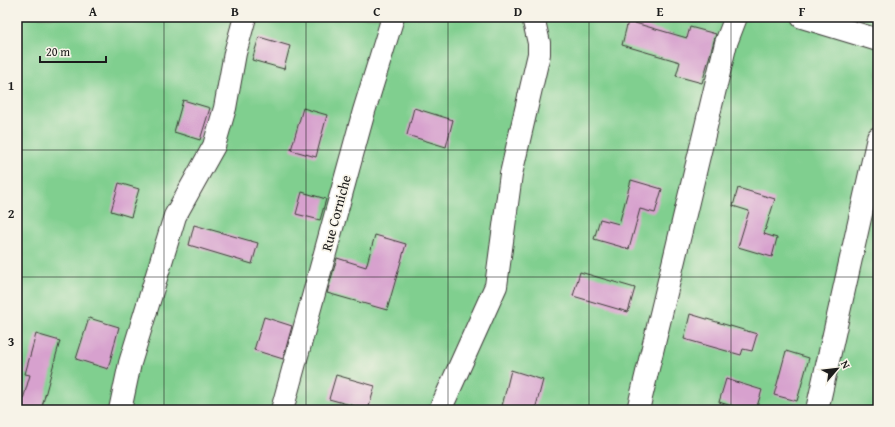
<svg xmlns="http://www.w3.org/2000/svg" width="895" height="427" font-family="'Gentium Book Plus',serif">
<rect width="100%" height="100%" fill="#f7f3e8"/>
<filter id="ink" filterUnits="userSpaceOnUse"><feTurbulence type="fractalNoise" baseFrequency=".025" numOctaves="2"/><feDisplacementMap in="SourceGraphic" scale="8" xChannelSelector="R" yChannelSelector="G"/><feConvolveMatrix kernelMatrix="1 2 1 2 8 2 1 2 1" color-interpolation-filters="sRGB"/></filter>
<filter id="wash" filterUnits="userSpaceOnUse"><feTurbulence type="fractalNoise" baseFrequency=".012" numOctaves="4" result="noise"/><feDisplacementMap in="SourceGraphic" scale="16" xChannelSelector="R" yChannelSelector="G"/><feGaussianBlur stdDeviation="0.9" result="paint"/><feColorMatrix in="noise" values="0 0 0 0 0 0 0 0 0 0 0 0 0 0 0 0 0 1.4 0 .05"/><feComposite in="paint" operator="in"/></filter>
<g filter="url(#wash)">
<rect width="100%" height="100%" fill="#f4e6d0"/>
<!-- green -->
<rect fill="#80cf8f" stroke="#4e7656" x="17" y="17" width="861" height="393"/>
<g id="blocks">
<!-- building -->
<g fill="#d7a1ce">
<polygon points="628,21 687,38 690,27 716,34 702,83 676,76 680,62 622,45"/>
<polygon points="259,37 290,46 284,69 252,60"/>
<polygon points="183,100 210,108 200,140 174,132"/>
<polygon points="303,108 327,115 316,157 291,150"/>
<polygon points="414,108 453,120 446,147 407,135"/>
<polygon points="631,180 662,189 655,213 640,209 629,249 594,239 600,219 619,224"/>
<polygon points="119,183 139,189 131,217 111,211"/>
<polygon points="738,188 775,199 764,234 777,238 772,257 738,247 749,211 733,206"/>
<polygon points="302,192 326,199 320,220 296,214"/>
<polygon points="194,225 258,243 252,264 189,245"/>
<polygon points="375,235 406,244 387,310 327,293 337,258 366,267"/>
<polygon points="580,272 635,288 628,312 573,296"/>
<polygon points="690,314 757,334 752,351 743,349 741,355 684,339"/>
<polygon points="264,317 292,326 283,359 254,350"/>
<polygon points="89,318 119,327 108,369 76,359"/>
<polygon points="36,334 60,341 41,410 20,410 30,375 25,374"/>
<polygon points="786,351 809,358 797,401 774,395"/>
<polygon points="511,370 543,380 535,410 501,410"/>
<polygon points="336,375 375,386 368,410 329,399"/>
<polygon points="726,379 762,390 756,410 744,410 719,402"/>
</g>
</g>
</g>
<g filter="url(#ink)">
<use href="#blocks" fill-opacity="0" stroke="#3c3a37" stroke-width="1"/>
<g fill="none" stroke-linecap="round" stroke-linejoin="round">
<defs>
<g id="street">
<polyline points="802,17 878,40"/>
<polyline points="120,410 130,363 175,216 214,146 225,108 235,53 245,17"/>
<polyline points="282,410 364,111 393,17"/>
<polyline points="440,410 496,286 511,174 539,54 539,43 533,17"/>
<polyline points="638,410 726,43 736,17"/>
<polyline points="817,410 878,138"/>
</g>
</defs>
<!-- street casing -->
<use href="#street" stroke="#3c3a37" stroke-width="24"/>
<!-- street -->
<use href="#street" stroke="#fff" stroke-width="22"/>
</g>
</g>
<!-- grid -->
<path fill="none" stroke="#1c1c1c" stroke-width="1" stroke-opacity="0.55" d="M 164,17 L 164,410M 306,17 L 306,410M 448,17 L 448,410M 589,17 L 589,410M 731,17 L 731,410M 17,150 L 878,150M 17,277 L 878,277"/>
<g text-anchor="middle" stroke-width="3.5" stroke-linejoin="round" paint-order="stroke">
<!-- street labels -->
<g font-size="14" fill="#1c1c1c" stroke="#f7f3e8">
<text transform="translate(336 213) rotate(-75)" y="5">Rue Corniche</text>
</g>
</g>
<!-- margin -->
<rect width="895" height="427" fill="none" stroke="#f7f3e8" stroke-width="44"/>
<!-- north arrow -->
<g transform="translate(837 369) rotate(62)" stroke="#f7f3e8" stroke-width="3" paint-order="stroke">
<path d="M0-3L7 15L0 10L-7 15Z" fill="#1c1c1c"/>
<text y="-6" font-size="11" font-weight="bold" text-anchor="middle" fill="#1c1c1c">N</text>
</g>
<!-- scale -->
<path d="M40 56v6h66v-6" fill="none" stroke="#1c1c1c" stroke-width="2"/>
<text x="46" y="56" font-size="12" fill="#1c1c1c" stroke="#f7f3e8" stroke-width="3" paint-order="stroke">20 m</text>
<rect x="22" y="22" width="851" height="383" fill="none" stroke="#1c1c1c" stroke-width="1.5"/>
<g font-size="13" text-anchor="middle" font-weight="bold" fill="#1c1c1c">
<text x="93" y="16">A</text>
<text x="235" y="16">B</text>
<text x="377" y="16">C</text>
<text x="518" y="16">D</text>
<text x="660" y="16">E</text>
<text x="802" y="16">F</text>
<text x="11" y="90">1</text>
<text x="11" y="218">2</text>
<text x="11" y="346">3</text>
</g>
</svg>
